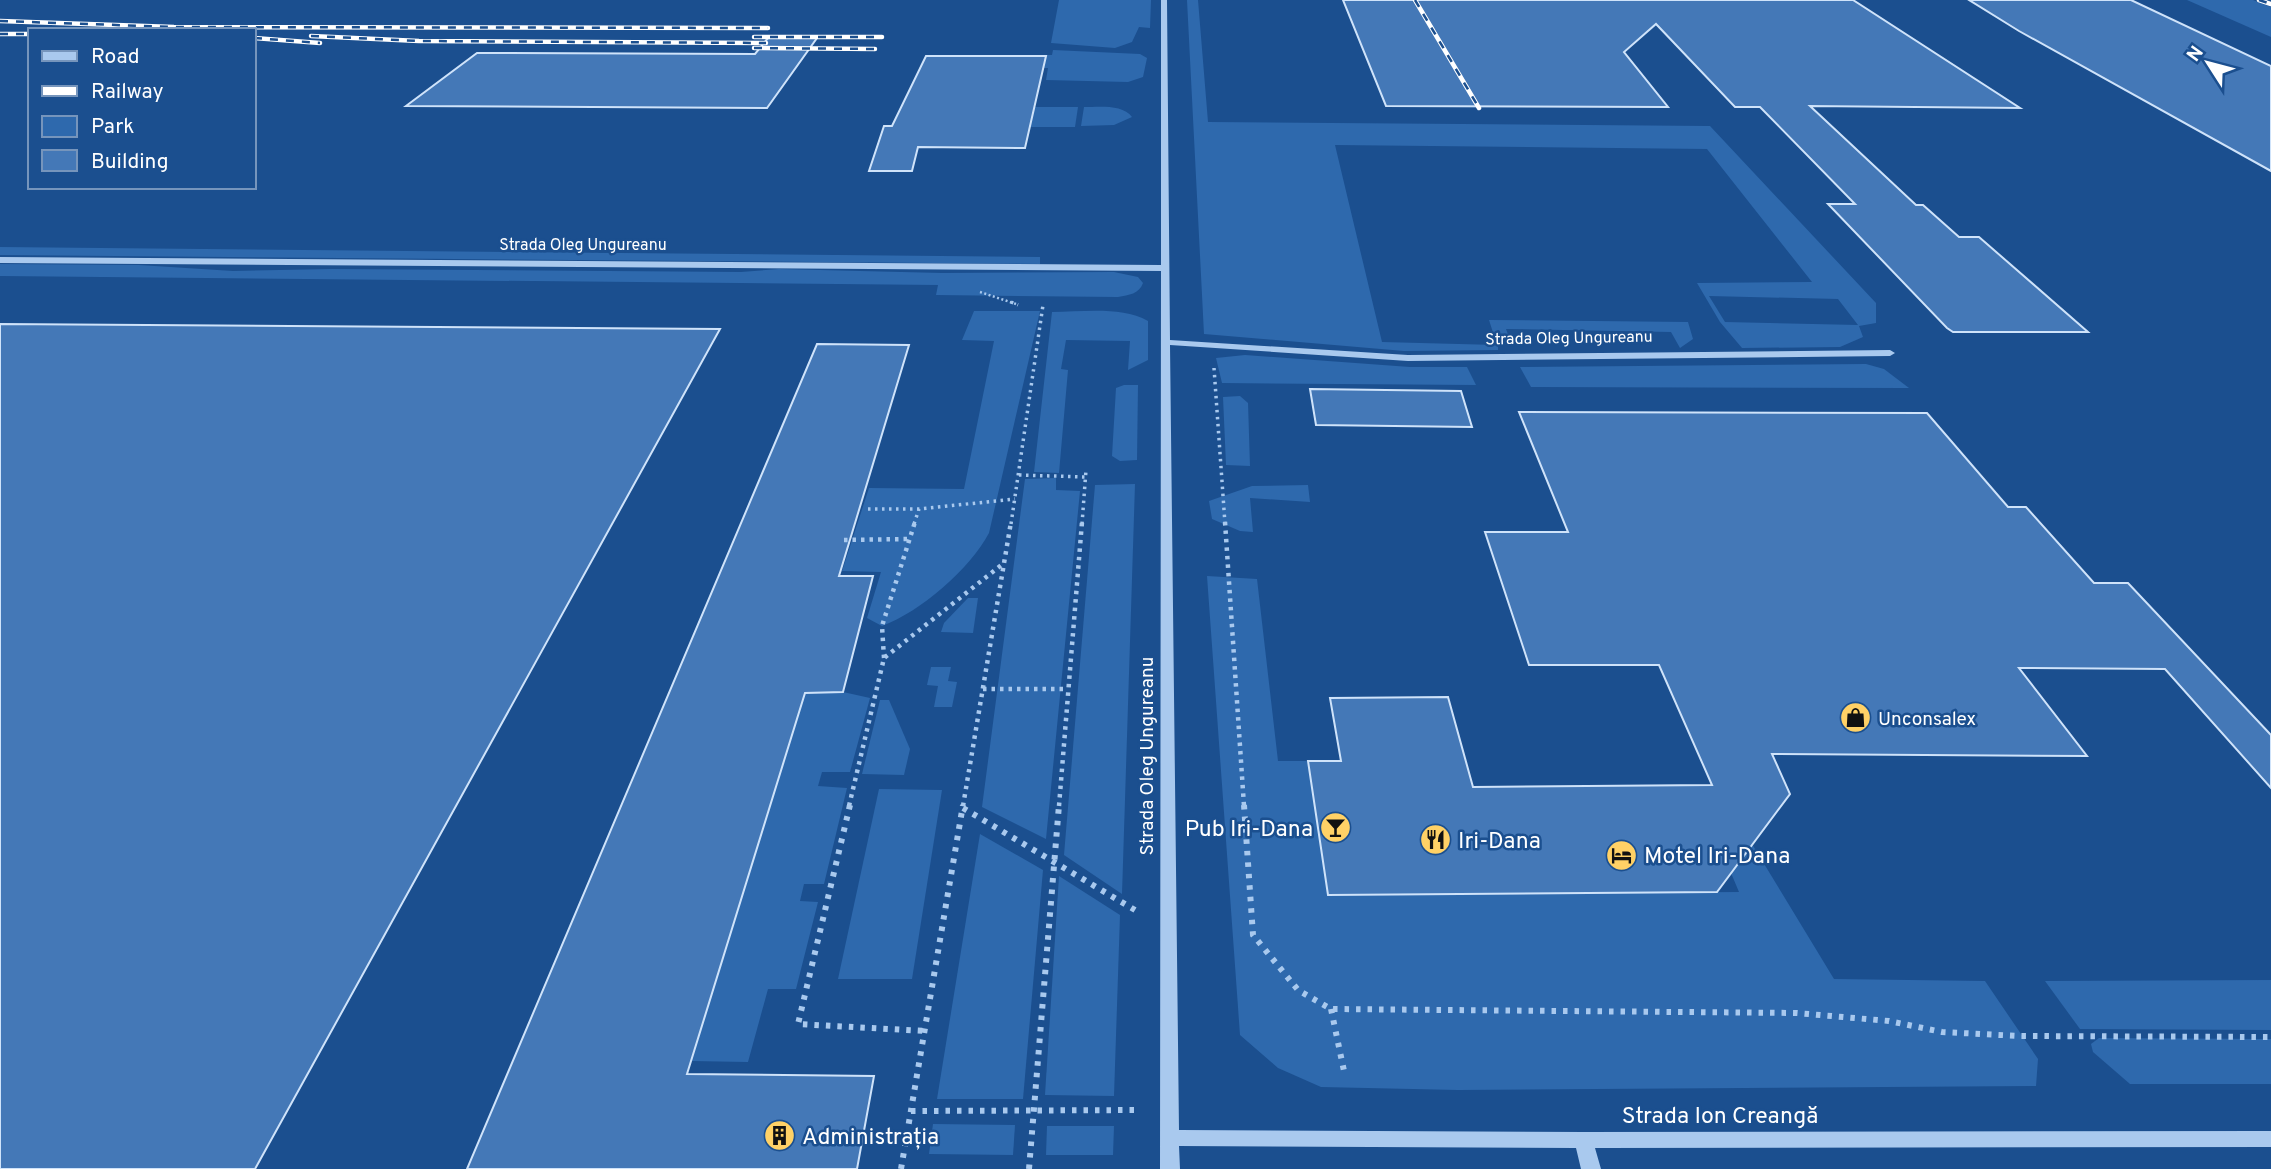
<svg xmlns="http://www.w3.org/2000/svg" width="2271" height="1169" font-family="Overpass,sans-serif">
<rect width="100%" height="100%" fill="#1b4f8f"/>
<!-- green -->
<g fill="#2e69ad" fill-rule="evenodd">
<polygon points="1059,0 1151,0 1150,28 1139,27 1132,42 1115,48 1051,43"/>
<path d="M 1187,0 L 1198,0 L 1208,122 L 1710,126 L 1876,303 L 1876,323 L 1859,326 L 1863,337 L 1840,347 L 1742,348 L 1720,322 L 1697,283 L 1812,282 L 1707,149 L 1335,145 L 1382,342 L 1497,345 L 1489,320 L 1688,322 L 1693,339 L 1680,348 L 1671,332 L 1506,329 L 1512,345 L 1498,345 L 1498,350 L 1404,351 L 1204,334 ZM 1709,296 L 1838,299 L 1858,325 L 1725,322 Z"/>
<polygon points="2187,0 2253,0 2271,7 2271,37"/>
<polygon points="1053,50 1140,54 1147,58 1143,77 1128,82 1046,80 1048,68 1043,68 1046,55 1052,55"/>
<polygon points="1035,107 1078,107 1075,127 1030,127"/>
<path d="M 1084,107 C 1099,107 1123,104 1132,117 L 1114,125 L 1081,126 Z"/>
<polygon points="0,247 1040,257 1040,264 0,255"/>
<path d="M 0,264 L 139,265 L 233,271 L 332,269 L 741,272 L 779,269 L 942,273 L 1114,272 L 1138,277 L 1143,283 C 1139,294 1129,295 1118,297 L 936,295 L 938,285 L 0,276 Z"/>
<path d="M 974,311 L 1040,311 L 989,533 C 970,569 920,612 882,626 L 867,618 L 881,572 L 842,571 L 869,488 L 964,489 L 994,341 L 962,340 Z"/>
<path d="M 1052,312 C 1083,312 1121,306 1148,321 L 1148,360 L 1128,370 L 1130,341 L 1066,340 L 1061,369 L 1068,370 L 1059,473 L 1034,472 Z"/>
<polygon points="1245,355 1410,367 1467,367 1476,385 1222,383 1216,358"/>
<polygon points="1866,364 1884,369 1909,388 1531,387 1520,367"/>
<polygon points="1124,385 1138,385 1137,460 1120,461 1112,456 1116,388"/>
<polygon points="1240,396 1248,403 1250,466 1226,465 1223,397"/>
<polygon points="1056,478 1056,490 1080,491 1046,839 982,807 1025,479"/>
<polygon points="1135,484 1122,894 1064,855 1095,485"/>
<polygon points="1308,485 1310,502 1250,498 1253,532 1240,531 1212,519 1209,501 1252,486"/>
<polygon points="1207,576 1257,579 1278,761 1308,761 1328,895 1739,892 1731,873 1752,844 1834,979 1985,981 2038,1059 2036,1086 1458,1090 1321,1087 1278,1068 1240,1035"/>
<polygon points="968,598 978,598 973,633 941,632 944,623"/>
<polygon points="931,667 951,667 948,681 957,682 952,707 934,707 938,686 927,685"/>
<polygon points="843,692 870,698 850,772 822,772 818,786 847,788 824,884 804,884 800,901 818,902 796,989 768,989 748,1062 691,1061 805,693"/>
<polygon points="880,700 889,700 910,749 904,775 862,774"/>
<polygon points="879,789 942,790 912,979 838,979"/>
<polygon points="980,834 1043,870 1023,1099 937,1099"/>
<polygon points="1059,876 1120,915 1114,1096 1045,1095"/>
<polygon points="2271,980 2271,1030 2080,1029 2045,981"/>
<polygon points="2099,1038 2271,1039 2271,1084 2130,1084 2093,1052 2091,1044"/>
<polygon points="933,1124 1015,1125 1013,1155 929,1154"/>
<polygon points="1047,1126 1114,1126 1113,1155 1046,1155"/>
</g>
<!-- building -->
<g fill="#4478b7" stroke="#cfe3fa" stroke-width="2">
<polygon points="1343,0 1853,0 2020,108 1810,106 1916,205 1923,205 1959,237 1979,237 2088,332 1953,332 1947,328 1828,204 1855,204 1760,107 1735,107 1656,24 1624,52 1668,107 1386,106"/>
<polygon points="1969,0 2131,0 2271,66 2271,171 2019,31"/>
<polygon points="768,38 817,38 767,108 406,106 477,53 755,54"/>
<polygon points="926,56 1046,56 1025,148 918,147 912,171 869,171 884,126 892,126"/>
<polygon points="0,324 720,329 255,1169 0,1169"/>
<polygon points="817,344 909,345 839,576 873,576 843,692 805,693 687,1074 874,1076 857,1169 467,1169"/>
<polygon points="1310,389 1461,391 1472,427 1316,425"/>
<polygon points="1519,412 1927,413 2008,507 2026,507 2094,583 2128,583 2271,735 2271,788 2165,669 2019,668 2087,756 1772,754 1790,794 1717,892 1328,895 1308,761 1341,761 1330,698 1448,697 1473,787 1712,785 1659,665 1529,665 1485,532 1568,532"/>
</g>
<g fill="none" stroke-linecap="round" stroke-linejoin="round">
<!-- path-far3 -->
<polyline stroke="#a9c9ee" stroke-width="2.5" stroke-dasharray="2 2.5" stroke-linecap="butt" points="980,292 1016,304"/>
<!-- path-far2 -->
<g stroke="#a9c9ee" stroke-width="3.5" stroke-dasharray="2.5 4.5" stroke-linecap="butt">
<polyline points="1011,302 1018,305"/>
<polyline points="1214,368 1225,524"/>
<polyline points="1019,475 1086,477"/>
<polyline points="868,509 919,509 1015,499"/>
<polyline points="914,524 919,509"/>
<polyline points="1011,524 1043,305"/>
<polyline points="1082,524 1086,470"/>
</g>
<!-- path-far1 -->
<g stroke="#a9c9ee" stroke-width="4.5" stroke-dasharray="3.5 5" stroke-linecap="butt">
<polyline points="1225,522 1244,806"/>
<polyline points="844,540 911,539"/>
<polyline points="884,658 882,626 915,522"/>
<polyline points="983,689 1068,689"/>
<polyline points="849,806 884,658 1004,563"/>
<polyline points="963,806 1011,522"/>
<polyline points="1059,806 1082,522"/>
</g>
<!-- path -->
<g stroke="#a9c9ee" stroke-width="6" stroke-dasharray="4.5 7" stroke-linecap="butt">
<polyline points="850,805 798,1024 925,1031"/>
<polyline points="1244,805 1253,935 1298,990 1331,1009 1797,1013 1889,1021 1942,1032 2020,1036 2271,1037"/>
<polyline points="963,808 1140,913"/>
<polyline points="1331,1009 1344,1071"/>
<polyline points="911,1111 1141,1110"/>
<polyline points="901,1169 963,805"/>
<polyline points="1029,1169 1059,805"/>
</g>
<!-- minor -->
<polygon fill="#a9c9ee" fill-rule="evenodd" points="1161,0 1167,0 1170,340 1408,355 1890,350 1895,353 1890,356 1408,361 1170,345 1179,1130 1583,1132 2271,1131 2271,1147 1595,1148 1601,1169 1581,1169 1576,1148 1179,1146 1180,1169 1160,1169 1161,271 0,263 0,257 1161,265"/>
<defs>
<g id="rail">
<polyline points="1415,0 1479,108"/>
<polyline points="2259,0 2271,4"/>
<polyline points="0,21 174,27 768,28"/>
<polyline points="0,34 30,34"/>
<polyline points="311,36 419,41 766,43"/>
<polyline points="754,37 882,37"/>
<polyline points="254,38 320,43"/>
<polyline points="754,48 875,49"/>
</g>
</defs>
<!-- rail casing -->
<use href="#rail" stroke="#fff" stroke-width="4.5"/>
<!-- rail -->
<use href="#rail" stroke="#1b4f8f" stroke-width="2.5" stroke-dasharray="8" stroke-linecap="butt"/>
</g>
<!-- icons -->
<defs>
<symbol id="shop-disc" viewBox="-11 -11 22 22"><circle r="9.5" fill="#ffd166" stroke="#1b4f8f"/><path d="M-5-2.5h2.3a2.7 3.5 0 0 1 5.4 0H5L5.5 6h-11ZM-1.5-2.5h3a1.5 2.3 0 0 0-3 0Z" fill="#111"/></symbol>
<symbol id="bar-disc" viewBox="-11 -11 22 22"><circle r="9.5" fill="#ffd166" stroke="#1b4f8f"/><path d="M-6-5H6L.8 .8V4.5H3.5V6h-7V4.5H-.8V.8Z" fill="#111"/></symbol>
<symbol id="restaurant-disc" viewBox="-11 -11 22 22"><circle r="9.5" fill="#ffd166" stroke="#1b4f8f"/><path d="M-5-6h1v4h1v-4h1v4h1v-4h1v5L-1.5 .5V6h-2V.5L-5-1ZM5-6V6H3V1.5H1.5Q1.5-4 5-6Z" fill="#111"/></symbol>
<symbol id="hotel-disc" viewBox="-11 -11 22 22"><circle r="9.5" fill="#ffd166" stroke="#1b4f8f"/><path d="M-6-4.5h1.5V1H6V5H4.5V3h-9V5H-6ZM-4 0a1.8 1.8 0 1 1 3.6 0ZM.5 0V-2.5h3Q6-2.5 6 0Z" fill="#111"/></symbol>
<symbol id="building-disc" viewBox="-11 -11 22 22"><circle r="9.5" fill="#ffd166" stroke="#1b4f8f"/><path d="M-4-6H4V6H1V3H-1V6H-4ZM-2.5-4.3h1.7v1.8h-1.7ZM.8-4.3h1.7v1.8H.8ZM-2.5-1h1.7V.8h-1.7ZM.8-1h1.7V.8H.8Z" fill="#111"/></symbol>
</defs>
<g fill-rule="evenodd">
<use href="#shop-disc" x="1838" y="700" width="35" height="35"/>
<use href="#bar-disc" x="1318" y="810" width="35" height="35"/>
<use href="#restaurant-disc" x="1418" y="822" width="35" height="35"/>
<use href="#hotel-disc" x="1604" y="838" width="35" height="35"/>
<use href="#building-disc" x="762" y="1118" width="35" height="35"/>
</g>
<g text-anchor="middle" stroke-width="5" stroke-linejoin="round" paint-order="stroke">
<!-- far-street labels -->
<g font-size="16" fill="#fff" stroke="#1b4f8f">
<text x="583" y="250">Strada Oleg Ungureanu</text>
<text transform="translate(1569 337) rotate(-1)" y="6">Strada Oleg Ungureanu</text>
</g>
<!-- poi labels -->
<g font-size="19" fill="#fff" stroke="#1b4f8f" text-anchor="start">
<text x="1878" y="725">Unconsalex</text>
</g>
<!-- street labels -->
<g font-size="19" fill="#fff" stroke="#1b4f8f">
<text transform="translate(1146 756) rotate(-90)" y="7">Strada Oleg Ungureanu</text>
</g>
<!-- near-poi labels -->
<g font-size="23" fill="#fff" stroke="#1b4f8f" text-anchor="start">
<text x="1313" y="836" text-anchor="end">Pub Iri-Dana</text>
<text x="1458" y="848">Iri-Dana</text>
<text x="1644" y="863">Motel Iri-Dana</text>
<text x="802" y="1144">Administrația</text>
</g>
<!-- near-street labels -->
<g font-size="23" fill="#fff" stroke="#1b4f8f">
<text x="1720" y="1123">Strada Ion Creangă</text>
</g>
</g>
<!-- legend -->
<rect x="28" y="28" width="228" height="161" fill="#1b4f8f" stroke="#7695bc" stroke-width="2"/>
<rect x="42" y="51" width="35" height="10" fill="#a9c9ee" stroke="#7695bc" stroke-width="2"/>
<text x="91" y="63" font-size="21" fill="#ffffff">Road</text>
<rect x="42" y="86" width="35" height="10" fill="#ffffff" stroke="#7695bc" stroke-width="2"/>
<text x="91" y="98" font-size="21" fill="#ffffff">Railway</text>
<rect x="42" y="116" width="35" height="21" fill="#2e69ad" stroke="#7695bc" stroke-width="2"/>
<text x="91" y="133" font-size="21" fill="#ffffff">Park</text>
<rect x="42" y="150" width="35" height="21" fill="#4478b7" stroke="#7695bc" stroke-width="2"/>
<text x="91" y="168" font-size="21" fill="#ffffff">Building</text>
<!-- north arrow -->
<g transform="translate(2208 63) rotate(306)" stroke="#1b4f8f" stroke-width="5" paint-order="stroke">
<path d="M0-5L12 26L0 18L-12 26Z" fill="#ffffff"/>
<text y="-10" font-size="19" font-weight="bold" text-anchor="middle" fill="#ffffff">N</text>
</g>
</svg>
